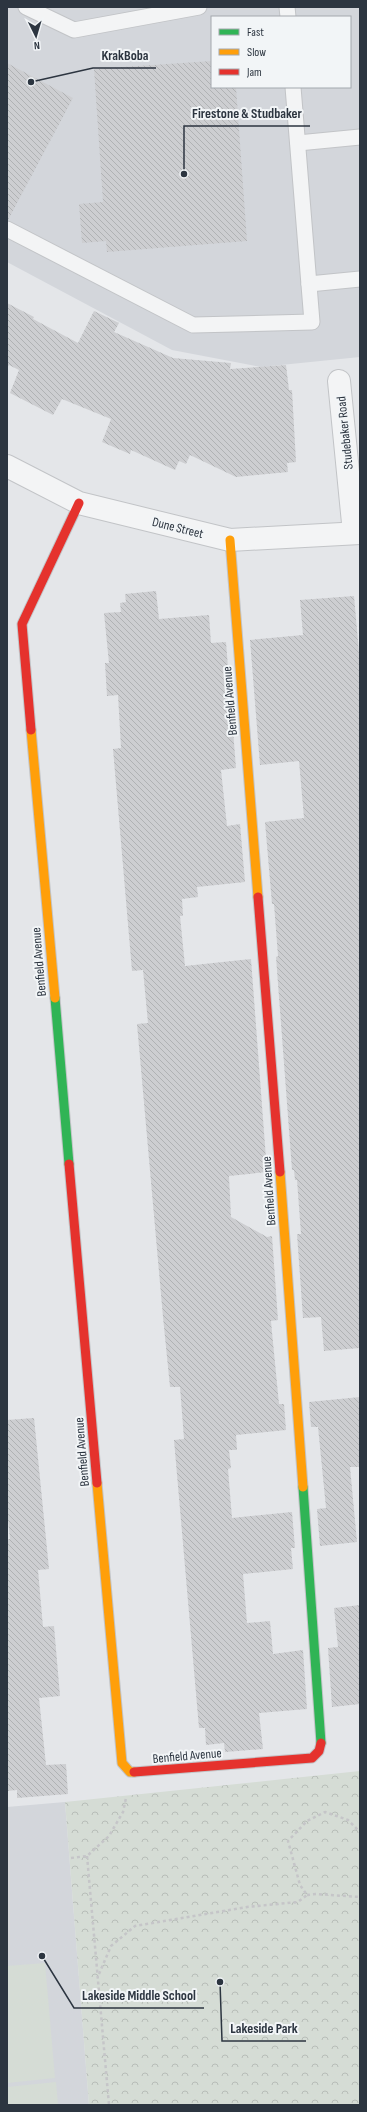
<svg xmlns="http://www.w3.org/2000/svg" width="367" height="2112" font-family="'Sofia Sans Condensed',sans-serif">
<defs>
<pattern id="park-crowns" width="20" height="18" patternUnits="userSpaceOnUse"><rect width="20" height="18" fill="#d5dcd5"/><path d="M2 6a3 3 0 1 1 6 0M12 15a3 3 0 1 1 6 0" fill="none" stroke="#b7bdb8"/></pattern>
<pattern id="building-back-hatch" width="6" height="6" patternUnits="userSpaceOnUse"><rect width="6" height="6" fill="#cdced1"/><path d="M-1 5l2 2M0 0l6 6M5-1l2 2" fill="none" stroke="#b0b2b4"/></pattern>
</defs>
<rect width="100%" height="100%" fill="#e4e6e9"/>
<!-- built -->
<g fill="#d3d6db" fill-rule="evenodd">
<path d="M 7,7 L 360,7 L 360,357 L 261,367 L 172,350 L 7,262 ZM 212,17 L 350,17 L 350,87 L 212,87 Z"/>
<polygon points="65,1802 89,2105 7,2105 7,1807"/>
</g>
<!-- grass -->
<g fill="#d5dcd5">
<polygon points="45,1963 55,2078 7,2083 7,1966"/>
<polygon points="56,2082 58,2105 7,2105 7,2087"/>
</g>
<!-- park -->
<polygon fill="url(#park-crowns)" points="360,1771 360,2105 89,2105 65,1802"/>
<!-- building -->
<g fill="url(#building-back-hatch)">
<polygon points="212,61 212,87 236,87 247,241 107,252 106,241 82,243 79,204 103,202 94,69"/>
<polygon points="7,63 73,98 8,220 7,220"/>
<polygon points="7,303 34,317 33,319 78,343 94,311 119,323 114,332 173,358 231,363 230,369 286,365 289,390 292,390 296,462 287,463 288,472 236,477 190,455 186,464 179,461 175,470 131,450 130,454 102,442 111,419 62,399 53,415 10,393 19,370 9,365 7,368"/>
<polygon points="156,591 159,619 209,615 211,643 226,642 236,768 221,770 227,826 240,824 245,882 197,887 198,897 182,899 183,916 180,916 185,966 251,959 267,1172 229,1176 231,1217 267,1237 272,1236 278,1320 271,1321 272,1332 279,1404 284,1404 286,1430 236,1435 237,1450 229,1450 231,1468 228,1469 232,1518 292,1512 295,1548 291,1548 293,1569 243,1574 247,1623 270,1621 273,1654 303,1650 307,1709 259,1713 263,1749 225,1752 224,1743 206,1745 205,1728 199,1728 174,1440 184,1439 180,1387 170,1387 163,1317 137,1024 148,1023 143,970 132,971 113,749 121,748 118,695 107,696 105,663 109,663 104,613 121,612 120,603 126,602 125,594"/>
<polygon points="354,596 360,664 360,1348 324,1351 321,1317 303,1318 297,1234 301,1234 297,1180 295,1180 294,1170 292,1170 276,957 278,956 274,904 272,904 265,822 304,818 299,761 260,765 250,640 303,635 300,600"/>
<polygon points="360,1397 360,1467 350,1467 357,1542 320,1546 317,1509 326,1508 318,1427 311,1427 309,1402"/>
<polygon points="34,1418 49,1569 38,1570 43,1627 54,1626 60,1696 39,1698 46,1765 66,1764 68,1794 17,1798 17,1790 7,1791 7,1539 10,1539 7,1510 7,1420"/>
<polygon points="360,1605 360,1704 332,1707 328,1648 338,1647 334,1608"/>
</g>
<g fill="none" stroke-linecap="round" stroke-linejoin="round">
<defs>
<g id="lane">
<polyline points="26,7 74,30 199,7"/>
<polyline points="287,7 288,17"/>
<polyline points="298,143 360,137"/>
<polyline points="7,229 193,325 312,322 293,87"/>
<polyline points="309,284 360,279"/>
</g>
<g id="street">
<polyline points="339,381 354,533"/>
<polyline points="7,466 79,503 230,540 360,533"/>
</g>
<g id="fast">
<polyline points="55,998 69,1164"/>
<polyline points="303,1487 321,1743"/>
</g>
<g id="slow">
<polyline points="230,540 258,897"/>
<polyline points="31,730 55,998"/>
<polyline points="280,1172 303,1487"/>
<polyline points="97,1483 122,1763 130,1772 134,1772"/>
</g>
<g id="jam">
<polyline points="31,730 22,624 79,503"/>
<polyline points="258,897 280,1172"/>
<polyline points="69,1164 97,1483"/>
<polyline points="134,1772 312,1758 319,1751 321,1743"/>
</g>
</defs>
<!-- lane casing -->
<use href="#lane" stroke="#c2c4c7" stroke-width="17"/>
<!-- street casing -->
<use href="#street" stroke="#c2c4c7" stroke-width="24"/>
<!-- fast casing -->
<use href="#fast" stroke="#c2c4c7" stroke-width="11"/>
<!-- slow casing -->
<use href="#slow" stroke="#c2c4c7" stroke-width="11"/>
<!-- jam casing -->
<use href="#jam" stroke="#c2c4c7" stroke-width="11"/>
<!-- path -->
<g stroke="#c5c5c8" stroke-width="2.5" stroke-dasharray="3 3" stroke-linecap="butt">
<polyline points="87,1856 109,2105"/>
<polyline points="71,1858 87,1856 109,1836 123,1812 126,1798"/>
<polyline points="307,1895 316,1894 360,1897"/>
<polyline points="99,1974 111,1946 135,1926 247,1907 298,1902 307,1895 300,1885 288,1841 307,1821 325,1812 348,1820 360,1832"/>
</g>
<!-- lane -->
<use href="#lane" stroke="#f3f4f5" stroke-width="15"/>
<!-- street -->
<use href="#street" stroke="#f3f4f5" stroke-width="22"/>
<!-- fast -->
<use href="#fast" stroke="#30b455" stroke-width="9"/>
<!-- slow -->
<use href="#slow" stroke="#ff9f0a" stroke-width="9"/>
<!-- jam -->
<use href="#jam" stroke="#e5322d" stroke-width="9"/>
</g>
<g text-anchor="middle" stroke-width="4" stroke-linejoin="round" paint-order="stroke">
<!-- street labels -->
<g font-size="13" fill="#2c3540" stroke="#f2f5f7">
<text transform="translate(344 433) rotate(-96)" y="5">Studebaker Road</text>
<text transform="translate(178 527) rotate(14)" y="5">Dune Street</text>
<text transform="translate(229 701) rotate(-95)" y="5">Benfield Avenue</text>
<text transform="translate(38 962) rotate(-95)" y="5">Benfield Avenue</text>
<text transform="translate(268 1191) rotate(-94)" y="5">Benfield Avenue</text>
<text transform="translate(81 1452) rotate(-95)" y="5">Benfield Avenue</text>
<text transform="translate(187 1755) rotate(-5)" y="5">Benfield Avenue</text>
</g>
</g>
<!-- callouts -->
<path fill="none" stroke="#2c3540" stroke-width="1.5" d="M31 82L93 68H156M184 174L184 126H310M42 1956L74 2008H204M220 1982L222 2041H306"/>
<g fill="#2c3540" stroke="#f2f5f7" stroke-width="1.5">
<circle cx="31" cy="82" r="4"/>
<circle cx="184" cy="174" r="4"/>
<circle cx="42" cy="1956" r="4"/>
<circle cx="220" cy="1982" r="4"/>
</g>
<g font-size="14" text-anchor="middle" font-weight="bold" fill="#2c3540" stroke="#f2f5f7" stroke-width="4" stroke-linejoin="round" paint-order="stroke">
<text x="125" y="60">KrakBoba</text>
<text x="247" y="118">Firestone &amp; Studbaker</text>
<text x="139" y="2000">Lakeside Middle School</text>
<text x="264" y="2033">Lakeside Park</text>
</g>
<!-- border -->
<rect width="367" height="2112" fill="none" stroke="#2c3540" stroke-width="16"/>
<!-- legend -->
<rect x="211" y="16" width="140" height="72" fill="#f2f5f7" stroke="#a3a8ae"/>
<rect x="219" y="29" width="20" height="6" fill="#30b455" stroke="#a3a8ae"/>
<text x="247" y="36" font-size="12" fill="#2c3540">Fast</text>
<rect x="219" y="49" width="20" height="6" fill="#ff9f0a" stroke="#a3a8ae"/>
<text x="247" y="56" font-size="12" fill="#2c3540">Slow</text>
<rect x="219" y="69" width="20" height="6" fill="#e5322d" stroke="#a3a8ae"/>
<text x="247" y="76" font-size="12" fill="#2c3540">Jam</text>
<!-- north arrow -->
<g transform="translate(36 36) rotate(175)" stroke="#f2f5f7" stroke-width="3" paint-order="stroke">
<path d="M0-3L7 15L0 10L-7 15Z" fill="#2c3540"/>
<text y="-6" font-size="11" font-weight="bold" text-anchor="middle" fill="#2c3540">N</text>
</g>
</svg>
